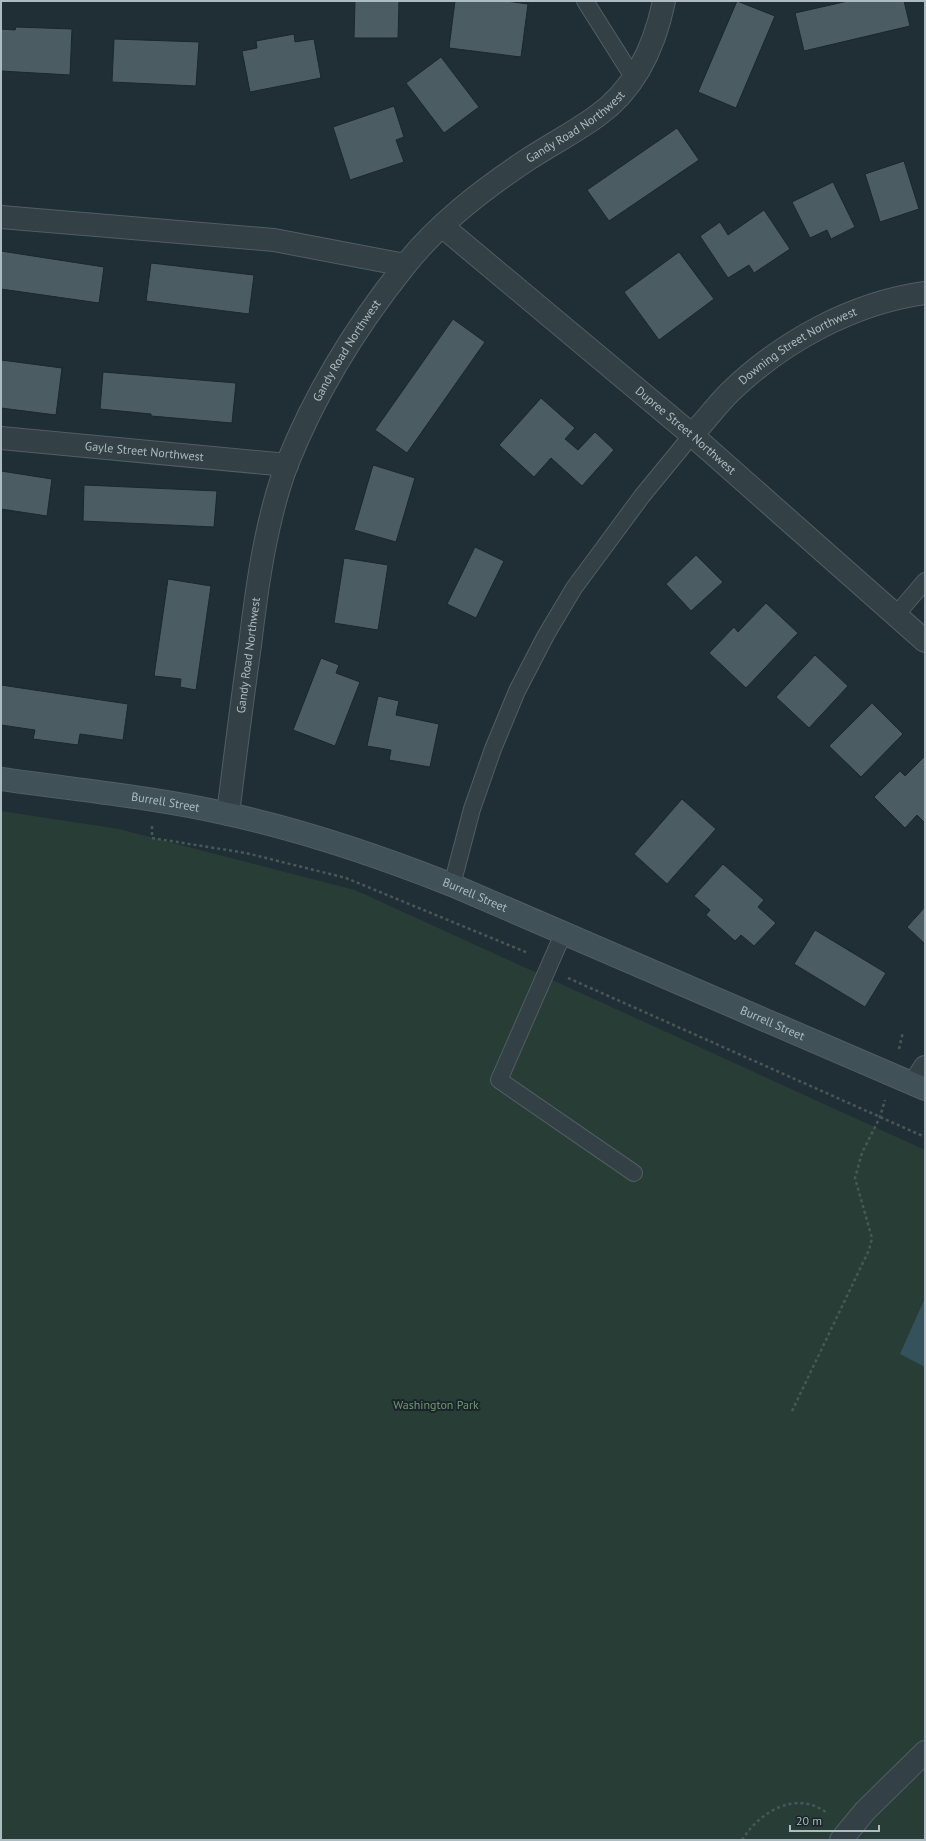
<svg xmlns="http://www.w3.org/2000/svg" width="926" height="1841" font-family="'PT Sans',sans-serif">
<rect width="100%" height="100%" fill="#202f35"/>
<!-- green -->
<polygon fill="#283d36" points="1,811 119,829 355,890 925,1150 925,1840 1,1840"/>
<!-- water -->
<polygon fill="#34515c" points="925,1298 925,1367 900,1354"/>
<!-- building -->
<g fill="#4b5d63" stroke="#1b272c">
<polygon points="355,1 399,1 398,38 354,38"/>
<polygon points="455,1 506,1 528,4 521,57 449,48"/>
<polygon points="737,1 775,16 736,108 698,92"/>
<polygon points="848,1 904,1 910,26 804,51 795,13"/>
<polygon points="16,27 72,29 70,75 1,71 1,29 15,30"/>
<polygon points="294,34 295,42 314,39 321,78 250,92 242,51 257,48 256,41"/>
<polygon points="114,39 199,42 196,86 112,82"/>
<polygon points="441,57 479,107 444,133 406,83"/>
<polygon points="394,106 404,137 396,140 404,162 350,180 333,127"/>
<polygon points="677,128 699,160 609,221 587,190"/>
<polygon points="904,161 919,209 880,222 865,174"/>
<polygon points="833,182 855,227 831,239 827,230 810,238 792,202"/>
<polygon points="764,210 790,249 754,273 749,265 728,278 700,236 720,222 728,235"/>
<polygon points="1,251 104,267 99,303 1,289"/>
<polygon points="679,252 714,299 659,340 624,292"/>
<polygon points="151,263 254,275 249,314 146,301"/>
<polygon points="453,319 485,342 407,453 375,430"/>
<polygon points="1,360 62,368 56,415 1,408"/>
<polygon points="103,372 236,383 232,423 151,416 151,414 100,409"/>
<polygon points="541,398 575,428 565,439 578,450 595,432 614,450 582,486 551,458 534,477 499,445"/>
<polygon points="373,465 415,478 396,542 354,530"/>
<polygon points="1,471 52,479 47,516 1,509"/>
<polygon points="84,485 217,491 214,527 83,521"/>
<polygon points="475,547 504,561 476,618 447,604"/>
<polygon points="696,555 723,582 691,611 666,584"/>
<polygon points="344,558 388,565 378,630 334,623"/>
<polygon points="168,579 211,586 196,690 180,687 181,679 154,676"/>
<polygon points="766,603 798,633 746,688 709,653 734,627 738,632"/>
<polygon points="815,655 848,686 809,728 776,697"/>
<polygon points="321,658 339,665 336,673 360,682 335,746 293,730"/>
<polygon points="1,685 128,704 123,740 80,734 78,745 33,739 35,730 1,725"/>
<polygon points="378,696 399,701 396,715 439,724 430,767 389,760 391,750 367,746"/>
<polygon points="872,703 903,734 861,777 829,746"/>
<polygon points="925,756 925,823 917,815 905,828 874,797 900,771 905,776"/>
<polygon points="682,799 716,829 667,884 634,854"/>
<polygon points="723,864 764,900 758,907 776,923 754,946 741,935 735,941 706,915 710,910 694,896"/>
<polygon points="925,907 925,944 907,927"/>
<polygon points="815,930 886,973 865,1007 794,964"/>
</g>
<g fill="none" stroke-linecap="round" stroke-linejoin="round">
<defs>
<g id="lane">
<polyline points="585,1 633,77"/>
<polyline points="896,615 925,581"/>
<polyline points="452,885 472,809 493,749 517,691 546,635 574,588 642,496 692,435"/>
<polyline points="563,934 499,1080 634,1173"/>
</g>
<g id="street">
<polyline points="1,217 274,240 405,265"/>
<path id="s1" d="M 442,226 L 692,435 L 925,641"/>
<path id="s2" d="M 692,435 C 705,421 717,405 730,392 C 783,341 853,303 925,293"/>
<path id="s3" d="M 1,438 L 287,465"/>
<path id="s4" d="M 228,814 C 235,757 242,701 250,645 C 257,586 266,520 287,464 C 315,394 356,327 403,268 C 436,225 482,190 527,160 C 550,145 575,132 597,116 C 635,89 655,45 664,1"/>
<polyline points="914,1084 925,1067"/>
<polyline points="841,1840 865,1811 925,1752"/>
</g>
<g id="secondary">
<path id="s5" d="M 1,779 C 77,790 153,797 228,814 C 305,831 379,856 452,885 L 925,1089"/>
</g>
</defs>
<!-- lane casing -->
<use href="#lane" stroke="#515e63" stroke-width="18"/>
<!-- street casing -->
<use href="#street" stroke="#515e63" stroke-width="24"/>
<!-- secondary casing -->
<use href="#secondary" stroke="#515e63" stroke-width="24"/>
<!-- path -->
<g stroke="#465956" stroke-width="2.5" stroke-dasharray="3 3" stroke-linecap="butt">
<polyline points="152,826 152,838 246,853 346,878 528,953"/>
<polyline points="568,978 925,1137"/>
<polyline points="899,1049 903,1032"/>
<polyline points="792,1411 869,1250 872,1238 855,1178 862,1153 880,1117 885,1100"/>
<path d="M 742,1840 C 760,1811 798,1789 828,1814"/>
</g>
<!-- lane -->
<use href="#lane" stroke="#334045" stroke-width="16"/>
<!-- street -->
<use href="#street" stroke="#334045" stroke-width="22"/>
<!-- secondary -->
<use href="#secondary" stroke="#415158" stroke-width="22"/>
</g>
<g text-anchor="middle" stroke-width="4" stroke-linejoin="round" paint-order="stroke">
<!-- street labels -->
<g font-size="12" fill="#adbcc2" stroke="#19252a">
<text dy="4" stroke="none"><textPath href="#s4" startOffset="808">Gandy Road Northwest</textPath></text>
<text dy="4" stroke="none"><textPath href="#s2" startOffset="140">Downing Street Northwest</textPath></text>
<text dy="4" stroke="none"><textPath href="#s4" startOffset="484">Gandy Road Northwest</textPath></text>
<text dy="4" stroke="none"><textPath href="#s1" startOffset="318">Dupree Street Northwest</textPath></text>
<text dy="4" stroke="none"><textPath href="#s3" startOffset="144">Gayle Street Northwest</textPath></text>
<text dy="4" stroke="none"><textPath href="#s4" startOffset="160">Gandy Road Northwest</textPath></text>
<text dy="4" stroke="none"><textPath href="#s5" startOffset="166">Burrell Street</textPath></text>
<text dy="4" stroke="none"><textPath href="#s5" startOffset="490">Burrell Street</textPath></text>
<text dy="4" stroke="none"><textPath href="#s5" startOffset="814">Burrell Street</textPath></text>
</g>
<!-- park labels -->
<g font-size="12" fill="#70966e" stroke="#19252a">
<text x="436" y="1409">Washington Park</text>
</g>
</g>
<!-- border -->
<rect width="926" height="1841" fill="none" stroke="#adbcc2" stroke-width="4"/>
<!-- scale -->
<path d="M790 1825v6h89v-6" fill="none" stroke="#adbcc2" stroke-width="2"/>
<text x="796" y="1825" font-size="12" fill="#adbcc2" stroke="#19252a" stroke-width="3" paint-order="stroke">20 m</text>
</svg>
